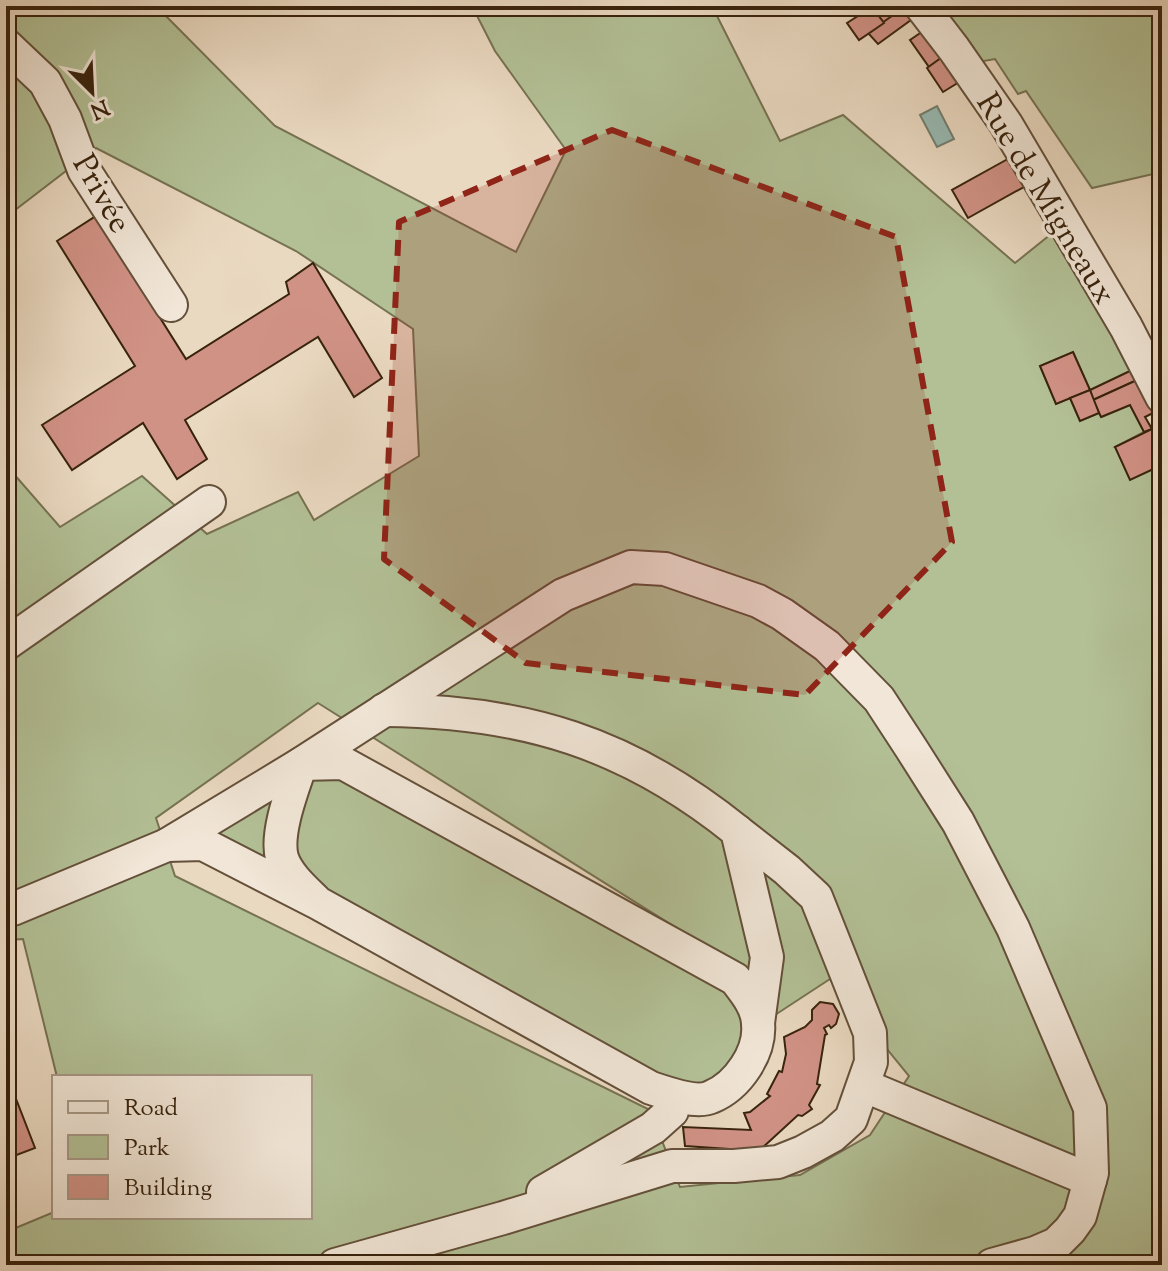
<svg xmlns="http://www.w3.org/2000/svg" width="1168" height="1271" font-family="'Sorts Mill Goudy',serif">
<rect width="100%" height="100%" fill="#ead9c1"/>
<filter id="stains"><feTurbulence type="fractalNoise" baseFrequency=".0025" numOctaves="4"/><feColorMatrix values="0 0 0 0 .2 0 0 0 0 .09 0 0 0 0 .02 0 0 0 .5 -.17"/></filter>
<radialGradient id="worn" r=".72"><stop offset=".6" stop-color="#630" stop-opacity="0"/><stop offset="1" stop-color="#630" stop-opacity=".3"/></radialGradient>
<!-- green -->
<g fill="#b3c096" stroke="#767252" stroke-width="2" fill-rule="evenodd">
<path d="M 6,6 L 156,6 L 275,126 L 516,252 L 566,150 L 495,51 L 472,6 L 712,6 L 780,141 L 843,115 L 1015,263 L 1056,230 L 1132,370 L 1090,390 L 1073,352 L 1040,366 L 1056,404 L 1070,398 L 1080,421 L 1099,413 L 1102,417 L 1130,405 L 1144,432 L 1115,447 L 1162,465 L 1162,1265 L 6,1265 L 6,1232 L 54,1212 L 54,1217 L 310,1217 L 310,1077 L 57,1077 L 23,939 L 6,940 L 6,465 L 60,527 L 142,476 L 207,534 L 298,492 L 314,520 L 419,456 L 413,329 L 296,251 L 96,148 L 6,217 ZM 318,703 L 745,971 L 775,1015 L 830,979 L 909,1076 L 870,1135 L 800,1175 L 680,1187 L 650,1110 L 175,876 L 156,818 Z"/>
<polygon points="936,6 1162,6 1162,172 1092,188 1026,91 1018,94 995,59 978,62"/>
<path d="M 333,753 L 731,994 C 735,1003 743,1014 743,1024 C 746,1059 715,1084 683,1087 L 205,835 Z"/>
</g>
<!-- water -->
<polygon fill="#98bab2" stroke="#727e70" stroke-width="2" points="937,106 954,139 937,147 920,115"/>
<!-- building -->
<g fill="#d19286" stroke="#38230d" stroke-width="2">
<polygon points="871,6 906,6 884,23"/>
<polygon points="906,6 915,17 878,44 868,33"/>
<polygon points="872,7 884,23 859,40 847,23"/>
<polygon points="926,29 945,55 929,67 910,40"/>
<polygon points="945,55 964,79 943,92 927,68"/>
<polygon points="1015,155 1031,183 968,218 952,190"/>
<polygon points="96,216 186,359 289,294 286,282 313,263 382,378 354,397 318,337 185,420 207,459 177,479 143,423 72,470 42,425 135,366 57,241"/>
<polygon points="1073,352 1090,390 1056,404 1040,366"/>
<polygon points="1132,370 1137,380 1093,400 1090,390"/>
<polygon points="1137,380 1153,413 1145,417 1152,429 1144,432 1130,405 1101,417 1093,400"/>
<polygon points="1090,390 1099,413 1080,421 1070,398"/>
<polygon points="1160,425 1162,430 1162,465 1130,480 1115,447"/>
<polygon points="820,1002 833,1004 839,1014 836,1024 831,1028 829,1025 824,1028 827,1034 825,1035 817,1084 820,1085 809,1105 812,1109 802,1116 798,1115 759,1151 685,1146 683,1127 751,1130 744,1113 750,1112 770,1096 767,1094 779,1071 782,1072 786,1054 784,1037 805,1027 812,1020 812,1010"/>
<polygon points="6,1073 35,1148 14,1156 6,1135"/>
</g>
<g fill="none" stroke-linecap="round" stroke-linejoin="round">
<defs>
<g id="minor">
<polyline points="921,6 954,49 1006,124 1126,327 1162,397"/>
<polyline points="6,45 45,82 65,119 84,170 171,305"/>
<polyline points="6,644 209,502"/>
<path d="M 384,710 C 524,711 628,743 737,831 L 767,957 L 758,1023"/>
<path d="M 167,845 L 203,844 L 318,903 L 651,1088 C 666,1093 697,1104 711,1097 C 738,1086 761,1052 758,1023 C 757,1006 745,992 735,979 L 343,763 L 301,764 C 293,788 275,833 282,858 C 288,876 305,890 318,903"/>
<polyline points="6,909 13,909 167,845 301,764 563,595 631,567 665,569 758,601 782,614 827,646 879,699 911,748 958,822 1013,928 1090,1108 1092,1173 1080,1216 1070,1230 1056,1244 1035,1253 992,1265"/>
<polyline points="865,1086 1090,1180"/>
<polyline points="543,1192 653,1128 672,1111"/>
<polyline points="335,1265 503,1218 672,1166 734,1166 778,1162 803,1152 832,1136 851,1119 871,1062 870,1033 816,897 787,870 737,831"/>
</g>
</defs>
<!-- minor casing -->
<use href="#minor" stroke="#64503a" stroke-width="36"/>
<!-- minor -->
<use href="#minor" stroke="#f1e6d7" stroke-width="32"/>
</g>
<!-- marked area -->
<path fill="#8f2418" fill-opacity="0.2" stroke="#8f2418" stroke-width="6" stroke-dasharray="16 10" stroke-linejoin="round" d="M 612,130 L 896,237 L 952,542 L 805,695 L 526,663 L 384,559 L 399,222 Z"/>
<g text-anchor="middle" stroke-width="7" stroke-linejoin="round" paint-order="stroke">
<!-- street labels -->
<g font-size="32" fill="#38230d" stroke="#f1e6d7">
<text transform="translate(103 193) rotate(60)" y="11">Privée</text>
<text transform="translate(1047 198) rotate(59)" y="11">Rue de Migneaux</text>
</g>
</g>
<!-- margin -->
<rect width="1168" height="1271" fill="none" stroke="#ead9c1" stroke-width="32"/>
<rect x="8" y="8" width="1152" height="1255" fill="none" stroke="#38230d" stroke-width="4"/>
<rect x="16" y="16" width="1136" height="1239" fill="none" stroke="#38230d" stroke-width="2"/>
<!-- legend -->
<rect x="52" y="1075" width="260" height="144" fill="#f1e6d7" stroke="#a79886" stroke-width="2"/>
<rect x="68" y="1101" width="40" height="12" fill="#f1e6d7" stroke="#a79886" stroke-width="2"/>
<text x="124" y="1115" font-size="24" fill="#38230d">Road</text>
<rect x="68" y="1135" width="40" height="24" fill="#b3c096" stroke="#a79886" stroke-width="2"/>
<text x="124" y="1155" font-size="24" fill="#38230d">Park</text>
<rect x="68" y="1175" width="40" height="24" fill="#d19286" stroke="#a79886" stroke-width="2"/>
<text x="124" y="1195" font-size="24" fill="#38230d">Building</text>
<!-- north arrow -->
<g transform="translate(92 92) rotate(156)" stroke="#f1e6d7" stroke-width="6" paint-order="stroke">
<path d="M0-6L14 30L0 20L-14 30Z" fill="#38230d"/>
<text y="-12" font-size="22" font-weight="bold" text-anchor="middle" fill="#38230d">N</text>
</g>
<rect width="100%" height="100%" filter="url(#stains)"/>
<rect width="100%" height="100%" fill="url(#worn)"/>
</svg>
